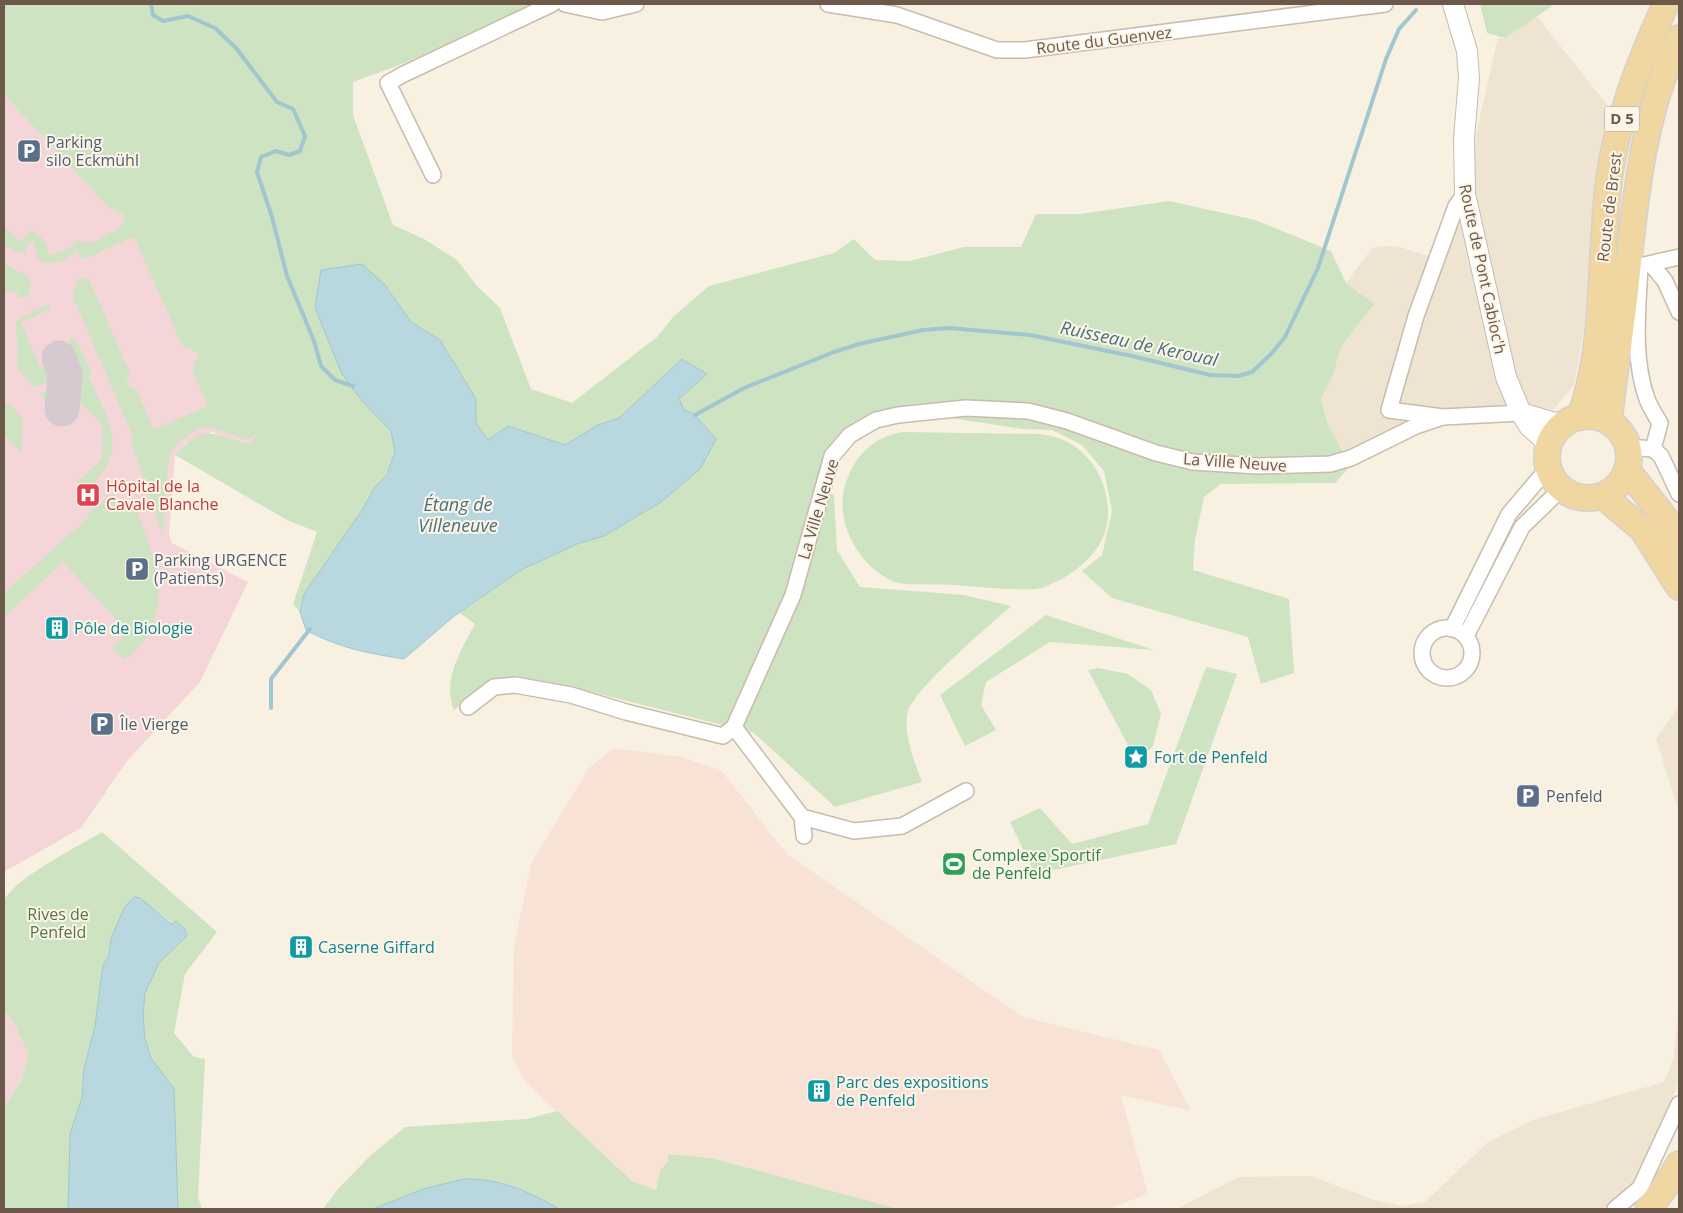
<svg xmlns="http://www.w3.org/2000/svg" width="1683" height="1213" font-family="'Open Sans',sans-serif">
<rect width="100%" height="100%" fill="#f8f1e1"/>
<!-- residential -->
<g fill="#efe3d1">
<polygon points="1536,15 1612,111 1594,231 1585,323 1574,385 1554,409 1521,413 1443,417 1343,453 1327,422 1321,399 1333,375 1341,347 1374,304 1346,283 1372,248 1385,246 1400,247 1441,260 1473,165 1478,125 1498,38 1505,38"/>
<polygon points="1679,706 1679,811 1656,739"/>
<polygon points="1679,1000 1679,1081 1645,1169 1640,1178 1608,1209 1176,1209 1239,1177 1311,1176 1374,1200 1403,1206 1425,1202 1488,1142 1533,1120 1664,1082 1674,1058"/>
</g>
<!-- commercial -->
<polygon fill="#f8e2d6" points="614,748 680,757 721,770 787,854 1023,1017 1159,1050 1191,1111 1121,1095 1148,1194 1108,1209 898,1209 712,1158 668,1154 668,1161 660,1171 656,1190 632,1181 525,1082 512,1056 514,947 531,863 589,768"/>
<!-- medical -->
<g fill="#f5d6d8">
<polygon points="4,95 108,207 125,216 260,431 249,444 212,432 186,443 175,455 169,534 172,543 248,582 200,682 127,761 81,828 4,872"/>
<polygon points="4,1010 13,1021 28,1053 22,1078 4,1107"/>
</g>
<!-- green -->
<g fill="#cee3c2">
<path d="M 4,4 L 542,4 L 397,66 L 353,82 L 353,115 L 393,225 L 424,239 L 457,260 L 477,286 L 500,308 L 531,389 L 572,403 L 657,337 L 673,317 L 709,286 L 834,253 L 854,239 L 875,260 L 910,261 L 964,247 L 1021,247 L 1036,214 L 1080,214 L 1169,201 L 1255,220 L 1331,251 L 1346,283 L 1374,304 L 1341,347 L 1333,375 L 1321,399 L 1327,422 L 1350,466 L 1335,483 L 1221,484 L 1204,497 L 1195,540 L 1193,570 L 1289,599 L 1294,673 L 1261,684 L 1248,637 L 1112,598 L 1082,571 L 1102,555 L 1112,511 L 1104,471 L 1082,445 L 1052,430 L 1023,429 L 918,413 L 850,435 L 821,492 L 834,495 L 837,550 L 860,587 L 964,595 L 1011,606 C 988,627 917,686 908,711 C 902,731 915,763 922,782 L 835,807 L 754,733 L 572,687 L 504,679 L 491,683 L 454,710 C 442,680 461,650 475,624 L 460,613 L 521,570 L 577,544 L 604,536 L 661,502 L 695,415 L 684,410 L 679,399 L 707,374 L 682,359 L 619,418 L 598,425 L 565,445 L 508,426 L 488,440 L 476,423 L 476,399 L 440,340 L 411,322 L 385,285 L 342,374 L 362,401 L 391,431 L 395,452 L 387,475 L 375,487 L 362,510 L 304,594 L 300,612 L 293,604 L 317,532 L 289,521 L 175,455 C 203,424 213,433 249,444 L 259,432 L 247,440 L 209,427 L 199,428 L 178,442 L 171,452 L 168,467 L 163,536 L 133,448 L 131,432 L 73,297 L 76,281 L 88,277 L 130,373 L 126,384 L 136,389 L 154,429 L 208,406 L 192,370 L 199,353 L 183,347 L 134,237 L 82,260 L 76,251 C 63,262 52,268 37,258 L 34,240 L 27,245 L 25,252 L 15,251 L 4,245 L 4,225 L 20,242 L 31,231 C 42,234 47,244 49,255 L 63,252 L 78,241 L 92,243 L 120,228 L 125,216 L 108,207 L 4,95 Z"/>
<polygon points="1480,4 1555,4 1505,38 1487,33"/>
<path d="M 4,264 L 28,276 C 32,286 31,300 18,298 L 17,292 L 4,291 Z"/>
<polygon points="50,304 50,309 21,323 40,367 44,367 49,380 34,388 18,369 16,322 34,310"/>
<path d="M 72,338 L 76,340 L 92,374 L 88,376 C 112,428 131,450 83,494 L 77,482 L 101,460 L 103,426 L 80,402 L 76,401 L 78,367 L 68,340 Z"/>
<polygon points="53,388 52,401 46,402 40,393"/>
<polygon points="4,403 11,405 23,420 21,453 4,435"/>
<path d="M 903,432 L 1039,434 C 1079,437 1106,470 1108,509 C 1110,543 1086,565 1060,580 C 1054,582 1048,586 1042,588 C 1022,592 975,586 952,585 C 939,584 901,586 892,581 C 855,563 831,515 848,477 C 858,452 876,436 903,432 Z"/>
<path d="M 112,493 L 120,502 L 135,503 C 147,545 170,582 152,627 C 146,639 137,652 124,659 L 112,647 L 128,632 L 63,562 L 4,617 L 4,593 L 89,517 L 87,514 Z"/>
<polygon points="1046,615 1154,650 1050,642 986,682 981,705 996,730 965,746 940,695"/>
<polygon points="1206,667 1237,674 1176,844 1035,874 1010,822 1040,808 1072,844 1148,824"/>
<polygon points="1098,668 1128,674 1151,690 1161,714 1153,746 1137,762 1088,670"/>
<path d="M 102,832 L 217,932 L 185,974 L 174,1033 L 194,1057 L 205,1059 L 198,1197 L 202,1209 L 178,1209 L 177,1205 L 174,1089 L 151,1058 L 145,1039 L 143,1014 L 145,993 L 159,963 L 187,936 L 187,933 L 138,897 L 125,906 L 111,939 L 109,956 L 103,965 L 95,1026 L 84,1069 L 82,1098 L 70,1134 L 68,1209 L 4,1209 L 4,1107 L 22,1079 L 28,1053 L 13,1021 L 4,1010 L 4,900 C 19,875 76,848 102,832 Z"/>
<polygon points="557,1111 632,1181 656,1190 660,1171 668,1161 668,1154 712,1158 898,1209 323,1209 338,1189 371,1155 405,1127 527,1119"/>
</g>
<!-- water -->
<g fill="#b9d7df" stroke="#a1c6cf">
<path d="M 362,264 L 385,285 L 411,322 L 440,340 L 476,399 L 476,423 L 488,440 L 508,426 L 565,445 L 598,425 L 619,418 L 682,359 L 707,374 L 679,399 L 684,410 L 695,415 L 716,439 L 701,468 L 661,502 L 604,536 L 577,544 L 521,570 L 453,617 L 404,659 C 367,653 339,648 306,630 L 300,612 L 304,594 L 362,510 L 375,487 L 387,475 L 395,452 L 391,431 L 362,401 L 342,374 L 315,308 L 321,270 Z"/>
<polygon points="134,897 140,898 172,924 176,921 185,929 187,936 159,963 145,993 143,1014 145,1039 151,1058 174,1089 178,1209 68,1209 70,1134 82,1098 84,1069 95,1026 103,965 109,956 111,939 124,908"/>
<path d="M 464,1179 C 499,1178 530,1192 559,1209 L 373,1209 L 423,1189 Z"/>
</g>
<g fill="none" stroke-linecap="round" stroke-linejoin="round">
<!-- stream -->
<g stroke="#a1c6cf" stroke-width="4">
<polyline points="151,4 153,15 163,21 188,16 215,28 236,48 277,102 293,109 305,136 300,151 289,155 276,151 261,157 257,172 272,217 287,276 314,341 321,366 335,380 353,386"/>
<polyline points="695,415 744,388 834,352 859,344 923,330 949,328 1030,335 1132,356 1210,375 1238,376 1252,372 1272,353 1285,337 1318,268 1386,59 1399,29 1416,10"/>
<polyline points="271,708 271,679 310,629"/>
</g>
<!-- taxiway -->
<polyline stroke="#d6cad0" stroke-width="35" points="59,358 65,375 62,409"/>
<defs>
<g id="minor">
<polyline points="565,4 602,12 636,4"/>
<polyline points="828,4 897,15 997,50 1025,50 1385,4"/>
<polyline points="433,175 388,83 404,74 552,4"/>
<polyline points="1465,194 1456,206 1416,316 1389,410 1443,417 1521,413"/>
<polyline points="1651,264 1665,281 1679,312"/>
<polyline points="1628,447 1653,449"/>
<path d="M 1653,449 L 1660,423 C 1655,415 1650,407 1647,399 C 1632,357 1638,309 1640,266 L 1679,257"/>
<polyline points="1653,449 1661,456 1679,494"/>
<circle cx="1447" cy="653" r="25"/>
<polyline points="1452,629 1509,514 1548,468"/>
<polyline points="1466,636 1522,527 1561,489"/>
<polyline points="468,707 494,687 515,685 571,695 626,712 723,736 734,727 793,595 832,456 850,435 876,420 898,415 966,408 1028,411 1067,421 1156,453 1193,462 1258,466 1330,464 1351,458 1416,426 1443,417"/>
<polyline points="734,727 802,817 804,836"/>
<polyline points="802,817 854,831 902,826 966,791"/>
<polyline points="1615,1209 1640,1188 1679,1104"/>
</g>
<g id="tertiary">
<polyline points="1453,4 1467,51 1469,78 1464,139 1465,194 1506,377 1521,413 1529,426 1549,444"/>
<polyline points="1521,413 1562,425"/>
</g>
<g id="primary">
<circle cx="1588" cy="457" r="41"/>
<path d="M 1580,417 C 1608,339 1598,254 1610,173 C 1619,114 1641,57 1666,4"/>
<path d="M 1609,421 C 1614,376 1621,331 1626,286 C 1635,201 1642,116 1679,38"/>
<polyline points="1627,470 1665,518 1679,547"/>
<polyline points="1603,496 1642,529 1679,587"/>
<polyline points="1648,1209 1664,1189 1679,1164"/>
</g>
</defs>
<!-- minor casing -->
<use href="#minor" stroke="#c9bbad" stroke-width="18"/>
<!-- tertiary casing -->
<use href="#tertiary" stroke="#c9bbad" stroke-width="22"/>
<!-- primary casing -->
<use href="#primary" stroke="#d6d1cd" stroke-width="28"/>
<!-- minor -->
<use href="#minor" stroke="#fff" stroke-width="15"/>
<!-- tertiary -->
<use href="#tertiary" stroke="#fff" stroke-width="20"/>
<!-- primary -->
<use href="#primary" stroke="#f0d6a1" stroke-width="25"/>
</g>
<!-- icons -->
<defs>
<symbol id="parking-square" viewBox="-11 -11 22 22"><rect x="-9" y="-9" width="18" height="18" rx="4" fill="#5c6f8a" stroke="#fcf5e7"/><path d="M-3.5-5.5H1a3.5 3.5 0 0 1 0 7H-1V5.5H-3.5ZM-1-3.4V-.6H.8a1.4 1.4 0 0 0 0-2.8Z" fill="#fff"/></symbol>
<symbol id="hospital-square" viewBox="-11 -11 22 22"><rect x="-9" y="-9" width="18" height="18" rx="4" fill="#e0444e" stroke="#fcf5e7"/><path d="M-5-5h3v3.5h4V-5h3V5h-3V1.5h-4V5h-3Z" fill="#fff"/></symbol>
<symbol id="building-square" viewBox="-11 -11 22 22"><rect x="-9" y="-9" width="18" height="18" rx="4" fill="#0f9aa8" stroke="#fcf5e7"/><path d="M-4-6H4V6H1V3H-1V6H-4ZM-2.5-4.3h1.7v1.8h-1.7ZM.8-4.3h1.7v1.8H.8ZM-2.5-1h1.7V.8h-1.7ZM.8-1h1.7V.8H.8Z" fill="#fff"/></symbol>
<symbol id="sight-square" viewBox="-11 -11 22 22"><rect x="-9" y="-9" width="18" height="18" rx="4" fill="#0f9aa8" stroke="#fcf5e7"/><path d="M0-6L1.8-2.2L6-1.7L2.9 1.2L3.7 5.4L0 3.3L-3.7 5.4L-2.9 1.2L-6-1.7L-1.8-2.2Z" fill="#fff"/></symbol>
<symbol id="stadium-square" viewBox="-11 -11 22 22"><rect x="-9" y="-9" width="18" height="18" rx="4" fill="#2e9e5b" stroke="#fcf5e7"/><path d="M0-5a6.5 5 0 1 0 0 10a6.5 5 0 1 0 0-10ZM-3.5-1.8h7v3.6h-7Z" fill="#fff"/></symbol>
</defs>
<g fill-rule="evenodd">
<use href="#parking-square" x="15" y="137" width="28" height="28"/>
<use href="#hospital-square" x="74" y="481" width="28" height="28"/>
<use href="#parking-square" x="123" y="555" width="28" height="28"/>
<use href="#building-square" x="43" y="614" width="28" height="28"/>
<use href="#parking-square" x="88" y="710" width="28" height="28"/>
<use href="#sight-square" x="1122" y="743" width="28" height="28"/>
<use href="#parking-square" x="1514" y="782" width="28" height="28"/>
<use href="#stadium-square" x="940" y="850" width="28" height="28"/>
<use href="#building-square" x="287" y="933" width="28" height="28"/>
<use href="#building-square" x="805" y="1077" width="28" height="28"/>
</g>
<g text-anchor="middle" stroke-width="4" stroke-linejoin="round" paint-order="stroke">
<!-- shield labels -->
<rect fill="#fcf5e7" stroke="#97887a" stroke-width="1" x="1604.5" y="106.5" width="35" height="25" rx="4"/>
<g font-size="15" font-weight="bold" fill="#6c594c">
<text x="1622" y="124">D 5</text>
</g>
<!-- street labels -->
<g font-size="16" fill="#6c594c" stroke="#fcf5e7">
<text transform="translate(1104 40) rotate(-7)" y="6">Route du Guenvez</text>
<text transform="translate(1609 207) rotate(-83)" y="6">Route de Brest</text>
<text transform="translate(1483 269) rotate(78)" y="6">Route de Pont Cabioc'h</text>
<text transform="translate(1235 462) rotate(4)" y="6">La Ville Neuve</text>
<text transform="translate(818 509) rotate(-73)" y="6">La Ville Neuve</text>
</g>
<!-- service labels -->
<g font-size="16" fill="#4e5e75" stroke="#fcf5e7" text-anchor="start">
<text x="46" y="148">Parking<tspan x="46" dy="18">silo Eckmühl</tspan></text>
<text x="154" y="566">Parking URGENCE<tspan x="154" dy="18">(Patients)</tspan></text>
<text x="120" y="730">Île Vierge</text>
<text x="1546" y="802">Penfeld</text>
</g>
<!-- health labels -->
<g font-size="16" fill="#be3a42" stroke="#fcf5e7" text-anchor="start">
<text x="106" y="492">Hôpital de la<tspan x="106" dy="18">Cavale Blanche</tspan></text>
</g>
<!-- culture labels -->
<g font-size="16" fill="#0d838f" stroke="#fcf5e7" text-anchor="start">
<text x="74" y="634">Pôle de Biologie</text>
<text x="1154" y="763">Fort de Penfeld</text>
<text x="318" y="953">Caserne Giffard</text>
<text x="836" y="1088">Parc des expositions<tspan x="836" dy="18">de Penfeld</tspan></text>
</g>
<!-- leisure labels -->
<g font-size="16" fill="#27864d" stroke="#fcf5e7" text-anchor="start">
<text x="972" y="861">Complexe Sportif<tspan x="972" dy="18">de Penfeld</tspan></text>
</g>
<!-- park labels -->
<g font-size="16" fill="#547648" stroke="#fcf5e7">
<text x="58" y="920">Rives de<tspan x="58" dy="18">Penfeld</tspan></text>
</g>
<!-- water labels -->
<g font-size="18" font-style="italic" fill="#48727d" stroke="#fcf5e7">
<text transform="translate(1139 344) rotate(12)" y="6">Ruisseau de Keroual</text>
<text x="458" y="511">Étang de<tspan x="458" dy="21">Villeneuve</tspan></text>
</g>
</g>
<!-- border -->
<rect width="1683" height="1213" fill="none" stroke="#6c594c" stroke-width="10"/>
</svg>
